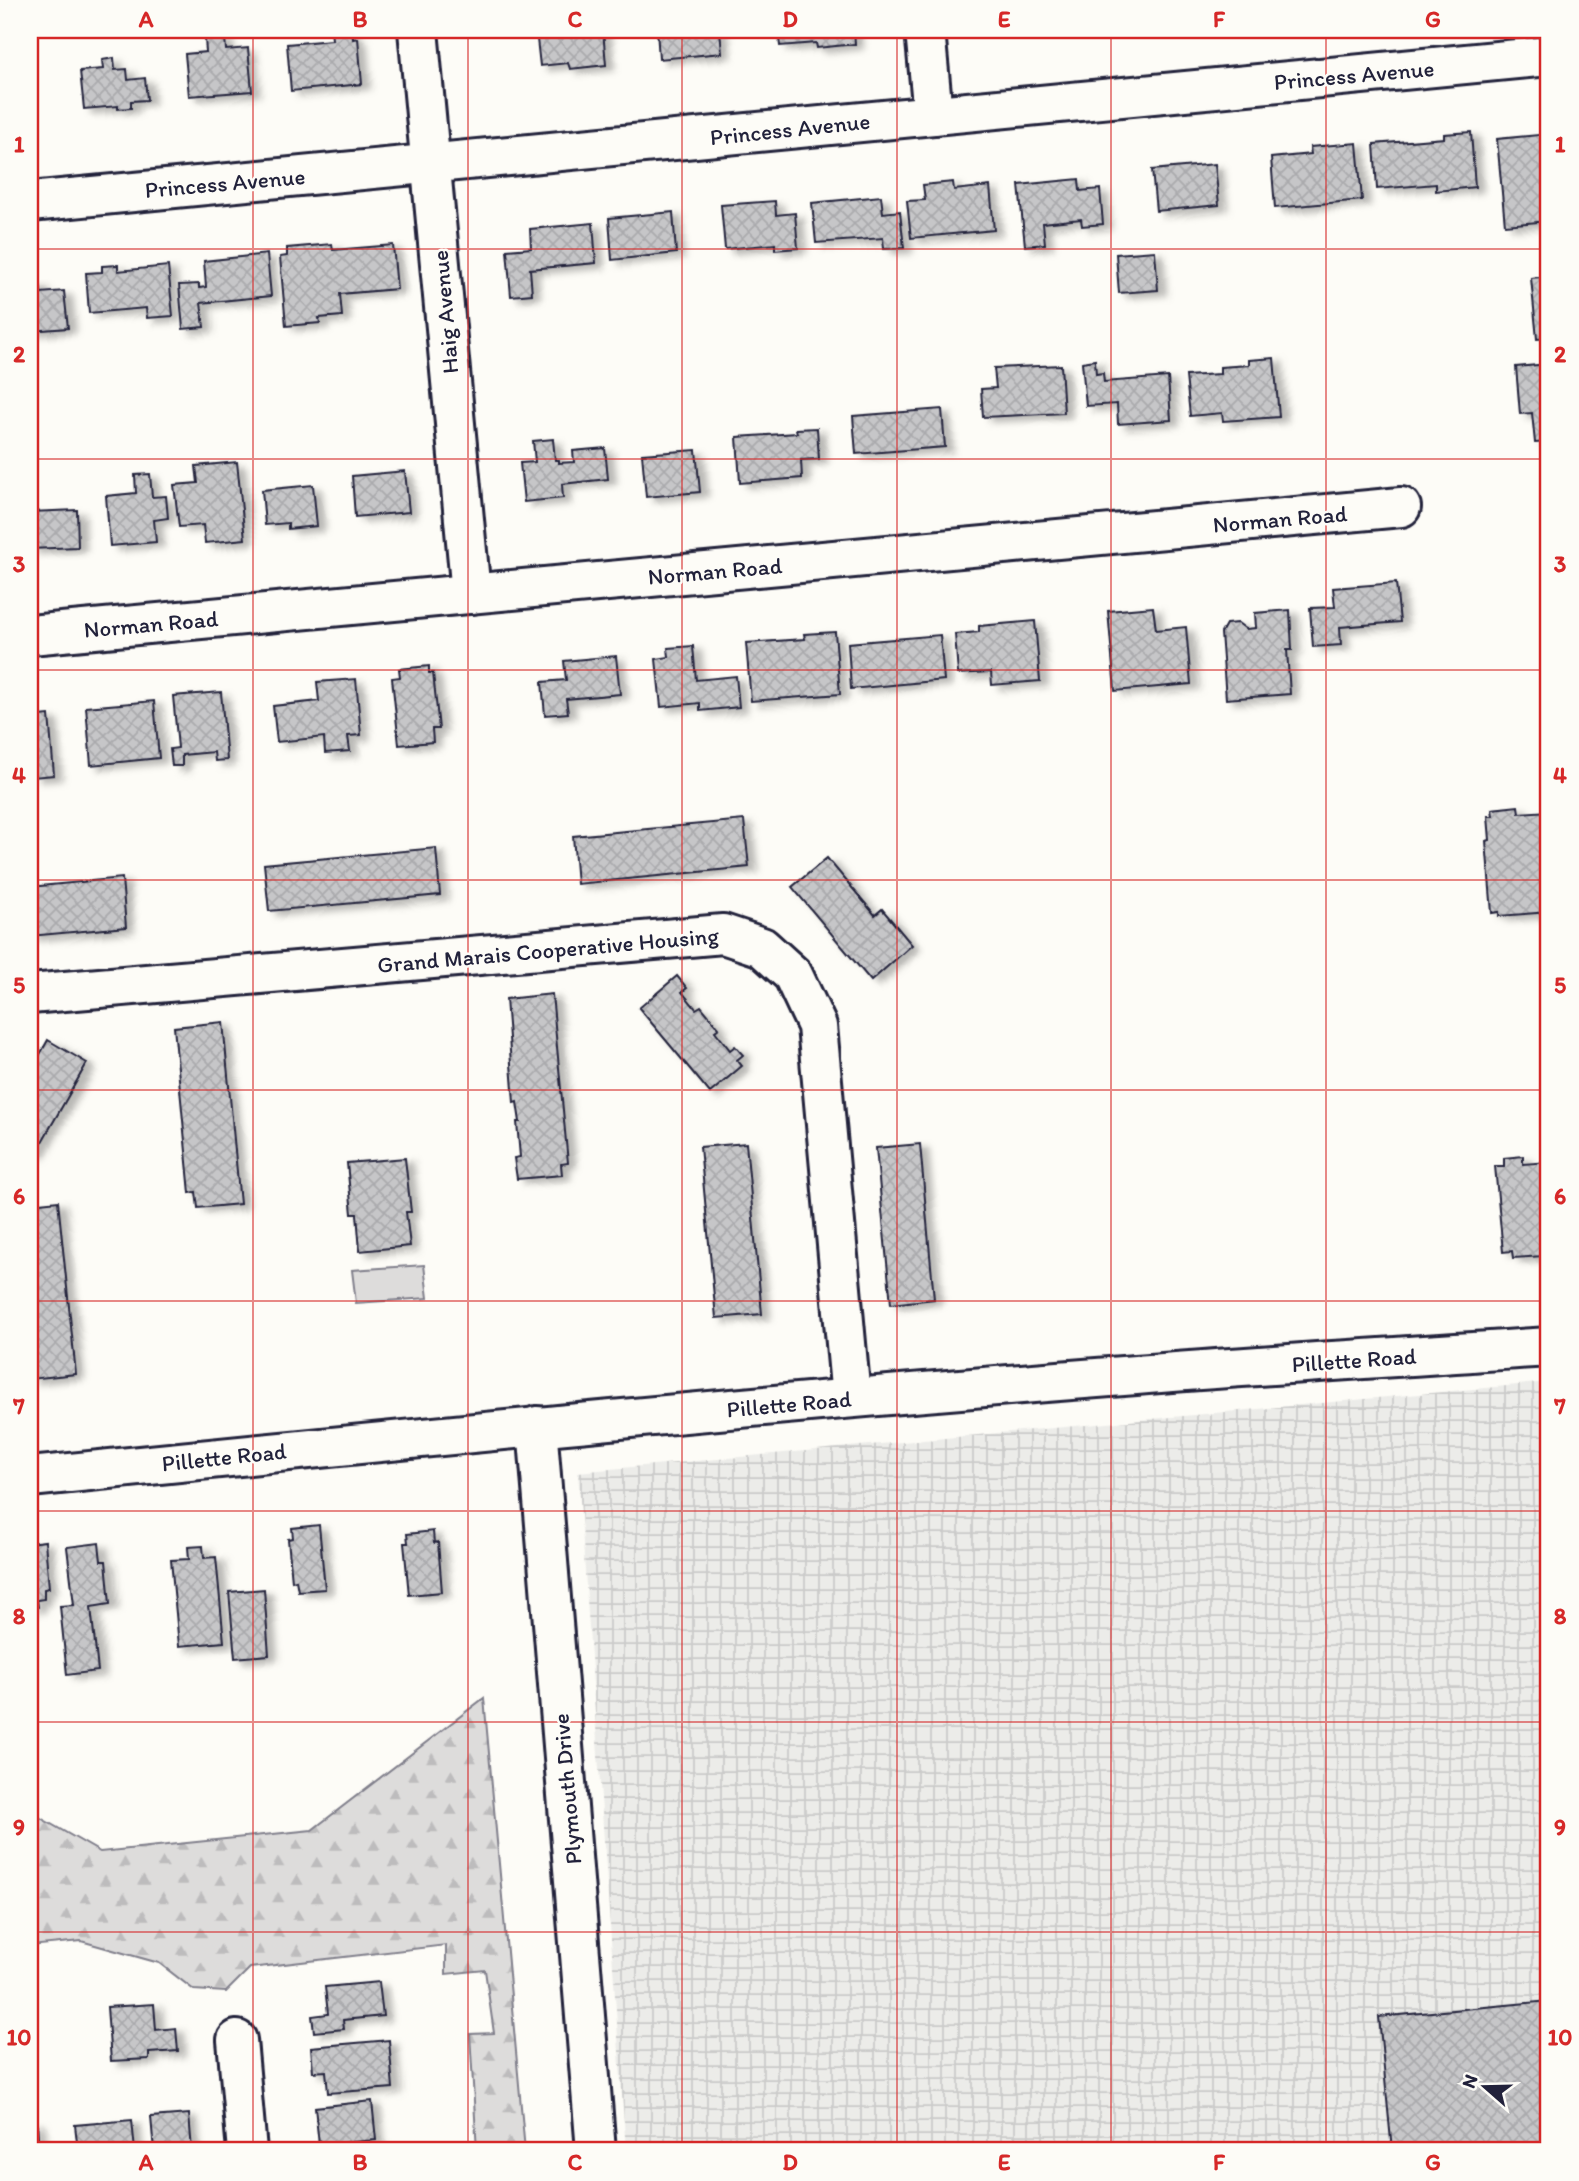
<svg xmlns="http://www.w3.org/2000/svg" width="1579" height="2181" font-family="Itim,sans-serif">
<defs>
<pattern id="industrial-grid" width="8" height="8" patternUnits="userSpaceOnUse" patternTransform="scale(1.75)"><rect width="8" height="8" fill="#ecece9"/><path d="M0 4h8M4 0v8" fill="none" stroke="#cacac9"/></pattern>
<pattern id="forest-firs" width="22" height="20" patternUnits="userSpaceOnUse" patternTransform="scale(1.75)"><rect width="22" height="20" fill="#dddcdb"/><path d="M5 1l3.5 6h-7zM16 11l3.5 6h-7z" fill="#bdbcbd"/></pattern>
<pattern id="building-cross-hatch" width="8" height="8" patternUnits="userSpaceOnUse" patternTransform="scale(1.75)"><rect width="8" height="8" fill="#c6c6c8"/><path d="M0 0l8 8M0 8l8-8" fill="none" stroke="#aaaaad"/></pattern>
<filter id="shadow"><feDropShadow dx="8" dy="4.5" stdDeviation="3.5" flood-color="#0004"/></filter>
</defs>
<rect width="100%" height="100%" fill="#fdfcf7"/>
<filter id="ink" filterUnits="userSpaceOnUse"><feTurbulence type="fractalNoise" baseFrequency=".0143" numOctaves="2"/><feDisplacementMap in="SourceGraphic" scale="14" xChannelSelector="R" yChannelSelector="G"/><feConvolveMatrix kernelMatrix="1 2 1 2 8 2 1 2 1" color-interpolation-filters="sRGB"/></filter>
<g filter="url(#ink)">
<!-- industrial -->
<polygon fill="url(#industrial-grid)" points="1549,1382 1549,2151 626,2151 578,1472"/>
<!-- forest -->
<polygon fill="url(#forest-firs)" stroke="#807f8b" stroke-width="2" points="484,1698 525,2151 477,2151 470,2034 494,2033 485,1970 446,1974 446,1945 250,1968 226,1992 194,1990 159,1963 81,1941 30,1946 30,1812 100,1852 312,1830"/>
<!-- pitch -->
<polygon fill="#dddcdb" stroke="#807f8b" stroke-width="2" points="424,1265 428,1298 356,1303 352,1270"/>
<!-- building -->
<g fill="url(#building-cross-hatch)" stroke="#22223b" stroke-width="2" filter="url(#shadow)">
<polygon points="331,30 352,30 353,39 358,38 362,84 291,91 287,44 332,40"/>
<polygon points="536,30 603,30 606,65 570,69 568,63 540,66"/>
<polygon points="657,30 720,30 722,53 659,59"/>
<polygon points="778,30 854,30 855,44 817,48 816,43 780,46"/>
<polygon points="225,37 226,50 248,48 252,91 189,96 185,54 206,52 205,39"/>
<polygon points="114,58 115,70 127,69 128,80 145,78 147,100 131,101 131,108 118,109 118,106 84,109 80,71 103,69 102,60"/>
<polygon points="1471,132 1475,187 1436,191 1436,184 1377,189 1374,144 1444,138 1444,134"/>
<polygon points="1549,134 1549,172 1547,172 1549,221 1505,225 1497,139"/>
<polygon points="1357,143 1362,200 1275,208 1271,158 1311,154 1310,147"/>
<polygon points="1215,164 1219,205 1156,211 1152,170"/>
<polygon points="1079,179 1080,191 1100,189 1103,224 1082,226 1081,219 1043,223 1045,244 1025,246 1019,185"/>
<polygon points="953,182 954,190 990,186 994,230 911,238 907,201 925,200 923,185"/>
<polygon points="881,196 883,213 900,211 904,248 884,249 883,238 816,243 812,203"/>
<polygon points="775,201 776,215 795,213 798,248 775,250 775,244 725,249 721,205"/>
<polygon points="673,212 676,253 612,260 609,218"/>
<polygon points="593,223 596,263 530,269 532,294 511,296 507,250 531,248 530,229"/>
<polygon points="332,244 333,250 393,245 397,289 340,294 342,316 319,318 320,323 286,326 280,257 287,256 287,248"/>
<polygon points="1155,251 1158,290 1119,293 1116,254"/>
<polygon points="267,254 271,296 201,303 204,327 183,329 179,285 199,284 199,288 206,287 204,261"/>
<polygon points="118,265 118,271 168,266 173,316 147,318 146,308 89,313 86,273 102,272 102,266"/>
<polygon points="1549,276 1549,338 1537,339 1531,278"/>
<polygon points="40,284 41,293 64,291 68,328 30,331 30,285"/>
<polygon points="1274,358 1279,417 1223,421 1222,413 1190,416 1186,376 1220,374 1220,367 1249,365 1249,360"/>
<polygon points="1549,359 1549,442 1535,443 1532,413 1520,414 1516,367 1549,364"/>
<polygon points="1095,360 1096,374 1103,373 1104,382 1168,377 1171,420 1118,424 1117,404 1086,406 1082,362"/>
<polygon points="1061,365 1064,413 983,417 981,389 996,388 994,368"/>
<polygon points="942,409 945,447 856,454 853,416"/>
<polygon points="817,428 819,459 801,460 802,478 740,483 737,437 797,433 796,429"/>
<polygon points="553,439 555,460 559,460 559,463 574,462 573,451 605,448 608,479 562,484 563,498 524,502 520,463 535,462 533,441"/>
<polygon points="696,450 700,492 646,497 642,454"/>
<polygon points="237,462 245,539 205,543 203,525 179,527 174,485 198,483 196,466"/>
<polygon points="405,471 409,512 355,517 352,476"/>
<polygon points="150,474 152,497 166,496 168,518 154,520 156,542 110,546 106,496 136,493 135,475"/>
<polygon points="313,485 317,526 288,529 288,523 265,525 262,490"/>
<polygon points="77,510 78,547 30,549 30,512"/>
<polygon points="1396,583 1400,622 1340,627 1341,645 1313,647 1310,608 1335,607 1333,588"/>
<polygon points="1153,607 1156,630 1186,627 1191,684 1115,691 1108,611"/>
<polygon points="1290,610 1292,650 1287,650 1290,694 1226,699 1221,633 1226,624 1238,623 1246,629 1256,628 1255,613"/>
<polygon points="1035,621 1040,681 992,685 991,672 958,674 955,634 979,632 979,626"/>
<polygon points="835,632 840,694 751,701 746,643 805,639 804,634"/>
<polygon points="940,635 944,680 851,689 848,643"/>
<polygon points="693,646 696,680 736,676 739,707 700,711 700,703 661,707 656,659 669,657 668,648"/>
<polygon points="616,656 620,694 566,699 568,713 545,715 542,682 566,680 564,661"/>
<polygon points="429,666 429,673 433,673 439,729 432,729 433,742 399,745 392,678 400,677 399,669"/>
<polygon points="356,679 361,735 348,736 350,751 325,753 324,737 277,742 273,706 319,701 317,682"/>
<polygon points="221,692 227,760 215,761 214,752 182,755 182,766 172,766 170,749 178,748 173,696"/>
<polygon points="154,701 159,758 91,765 86,707"/>
<polygon points="49,715 54,775 33,777 32,759 30,759 30,717"/>
<polygon points="1518,806 1519,813 1549,811 1549,912 1499,916 1499,912 1492,913 1486,841 1490,840 1488,816 1493,816 1492,809"/>
<polygon points="744,820 749,867 577,884 573,836"/>
<polygon points="436,848 440,895 269,911 264,864"/>
<polygon points="827,858 875,915 882,909 912,945 871,981 792,887"/>
<polygon points="122,878 126,927 30,936 30,887"/>
<polygon points="677,976 687,988 682,992 696,1009 701,1006 719,1028 715,1031 730,1050 735,1046 743,1055 737,1060 742,1066 710,1093 639,1008"/>
<polygon points="552,994 568,1163 561,1164 562,1175 517,1179 514,1158 520,1157 517,1122 520,1122 517,1102 514,1103 506,999"/>
<polygon points="223,1022 240,1204 198,1208 196,1192 190,1193 174,1027"/>
<polygon points="48,1040 87,1063 35,1154 30,1150 30,1072"/>
<polygon points="746,1143 762,1314 716,1318 700,1147"/>
<polygon points="920,1144 934,1299 891,1304 876,1148"/>
<polygon points="1523,1156 1523,1164 1549,1162 1549,1269 1545,1270 1544,1256 1513,1258 1512,1251 1503,1252 1495,1166 1504,1166 1504,1158"/>
<polygon points="405,1158 411,1212 406,1212 410,1246 360,1251 357,1214 352,1214 347,1163"/>
<polygon points="58,1201 76,1374 30,1379 30,1204"/>
<polygon points="319,1525 325,1589 298,1591 296,1580 292,1581 288,1539 293,1538 292,1528"/>
<polygon points="433,1531 434,1543 438,1542 442,1592 409,1595 404,1543 408,1543 407,1534"/>
<polygon points="45,1541 49,1588 44,1589 44,1599 37,1600 38,1607 30,1608 30,1543"/>
<polygon points="99,1543 101,1561 106,1561 110,1604 91,1607 98,1671 67,1675 60,1606 74,1605 67,1547"/>
<polygon points="203,1546 204,1558 216,1557 224,1642 179,1646 171,1560 189,1559 188,1547"/>
<polygon points="264,1589 269,1655 235,1658 229,1592"/>
<polygon points="379,1982 383,2016 343,2020 344,2029 314,2032 312,2016 328,2014 325,1987"/>
<polygon points="1549,2001 1549,2151 1392,2151 1379,2017"/>
<polygon points="154,2004 156,2030 176,2028 178,2051 149,2053 149,2059 111,2061 107,2007"/>
<polygon points="389,2040 393,2088 328,2093 326,2071 313,2072 311,2047"/>
<polygon points="372,2101 376,2140 319,2145 315,2107"/>
<polygon points="189,2114 192,2151 211,2149 211,2151 154,2151 151,2117"/>
<polygon points="132,2120 135,2151 78,2151 75,2125"/>
<polygon points="30,2122 37,2122 39,2151 30,2151"/>
</g>
<g fill="none" stroke-linecap="round" stroke-linejoin="round">
<defs>
<g id="minor">
<polyline points="418,30 471,594"/>
<polyline points="925,30 933,115"/>
<polyline points="30,202 1549,56"/>
<polyline points="30,635 1401,507"/>
<polyline points="30,994 723,934 762,947 793,975 817,1026 851,1398"/>
<polyline points="237,2040 247,2151"/>
</g>
<g id="tertiary">
<polyline points="537,1426 596,2151"/>
<path d="M 30,1477 C 398,1440 767,1403 1136,1375 C 1274,1364 1412,1356 1549,1347"/>
</g>
</defs>
<!-- minor casing -->
<use href="#minor" stroke="#22223b" stroke-width="44"/>
<!-- tertiary casing -->
<use href="#tertiary" stroke="#22223b" stroke-width="44"/>
<!-- minor -->
<use href="#minor" stroke="#fdfcf7" stroke-width="38"/>
<!-- tertiary -->
<use href="#tertiary" stroke="#fdfcf7" stroke-width="38"/>
</g>
</g>
<!-- grid -->
<path fill="none" stroke="#d62828" stroke-width="2" stroke-opacity="0.55" d="M 253,30 L 253,2151M 468,30 L 468,2151M 682,30 L 682,2151M 897,30 L 897,2151M 1111,30 L 1111,2151M 1326,30 L 1326,2151M 30,249 L 1549,249M 30,459 L 1549,459M 30,670 L 1549,670M 30,880 L 1549,880M 30,1090 L 1549,1090M 30,1301 L 1549,1301M 30,1511 L 1549,1511M 30,1722 L 1549,1722M 30,1932 L 1549,1932"/>
<g text-anchor="middle" stroke-width="5" stroke-linejoin="round" paint-order="stroke">
<!-- street labels -->
<g font-size="23" fill="#22223b" stroke="#fdfcf7">
<text transform="translate(1354 75) rotate(-5)" y="8">Princess Avenue</text>
<text transform="translate(790 129) rotate(-6)" y="8">Princess Avenue</text>
<text transform="translate(225 183) rotate(-5)" y="8">Princess Avenue</text>
<text transform="translate(445 312) rotate(-95)" y="8">Haig Avenue</text>
<text transform="translate(1280 519) rotate(-5)" y="8">Norman Road</text>
<text transform="translate(715 571) rotate(-5)" y="8">Norman Road</text>
<text transform="translate(151 624) rotate(-5)" y="8">Norman Road</text>
<text transform="translate(548 950) rotate(-5)" y="8">Grand Marais Cooperative Housing</text>
<text transform="translate(1354 1360) rotate(-4)" y="8">Pillette Road</text>
<text transform="translate(789 1404) rotate(-5)" y="8">Pillette Road</text>
<text transform="translate(224 1457) rotate(-6)" y="8">Pillette Road</text>
<text transform="translate(567 1789) rotate(-95)" y="8">Plymouth Drive</text>
</g>
</g>
<!-- margin -->
<rect width="1579" height="2181" fill="none" stroke="#fdfcf7" stroke-width="77"/>
<!-- north arrow -->
<g transform="translate(1485 2087) rotate(290)" stroke="#fdfcf7" stroke-width="5" paint-order="stroke">
<path d="M0-5L12 26L0 18L-12 26Z" fill="#22223b"/>
<text y="-10" font-size="19" font-weight="bold" text-anchor="middle" fill="#22223b">N</text>
</g>
<rect x="38" y="38" width="1502" height="2104" fill="none" stroke="#d62828" stroke-width="2.5"/>
<g font-size="23" text-anchor="middle" font-weight="bold" fill="#d62828">
<text x="146" y="27">A</text>
<text x="360" y="27">B</text>
<text x="575" y="27">C</text>
<text x="790" y="27">D</text>
<text x="1004" y="27">E</text>
<text x="1219" y="27">F</text>
<text x="1433" y="27">G</text>
<text x="19" y="152">1</text>
<text x="1560" y="152">1</text>
<text x="19" y="362">2</text>
<text x="1560" y="362">2</text>
<text x="19" y="572">3</text>
<text x="1560" y="572">3</text>
<text x="19" y="783">4</text>
<text x="1560" y="783">4</text>
<text x="19" y="993">5</text>
<text x="1560" y="993">5</text>
<text x="19" y="1204">6</text>
<text x="1560" y="1204">6</text>
<text x="19" y="1414">7</text>
<text x="1560" y="1414">7</text>
<text x="19" y="1624">8</text>
<text x="1560" y="1624">8</text>
<text x="19" y="1835">9</text>
<text x="1560" y="1835">9</text>
<text x="19" y="2045">10</text>
<text x="1560" y="2045">10</text>
<text x="146" y="2170">A</text>
<text x="360" y="2170">B</text>
<text x="575" y="2170">C</text>
<text x="790" y="2170">D</text>
<text x="1004" y="2170">E</text>
<text x="1219" y="2170">F</text>
<text x="1433" y="2170">G</text>
</g>
</svg>
